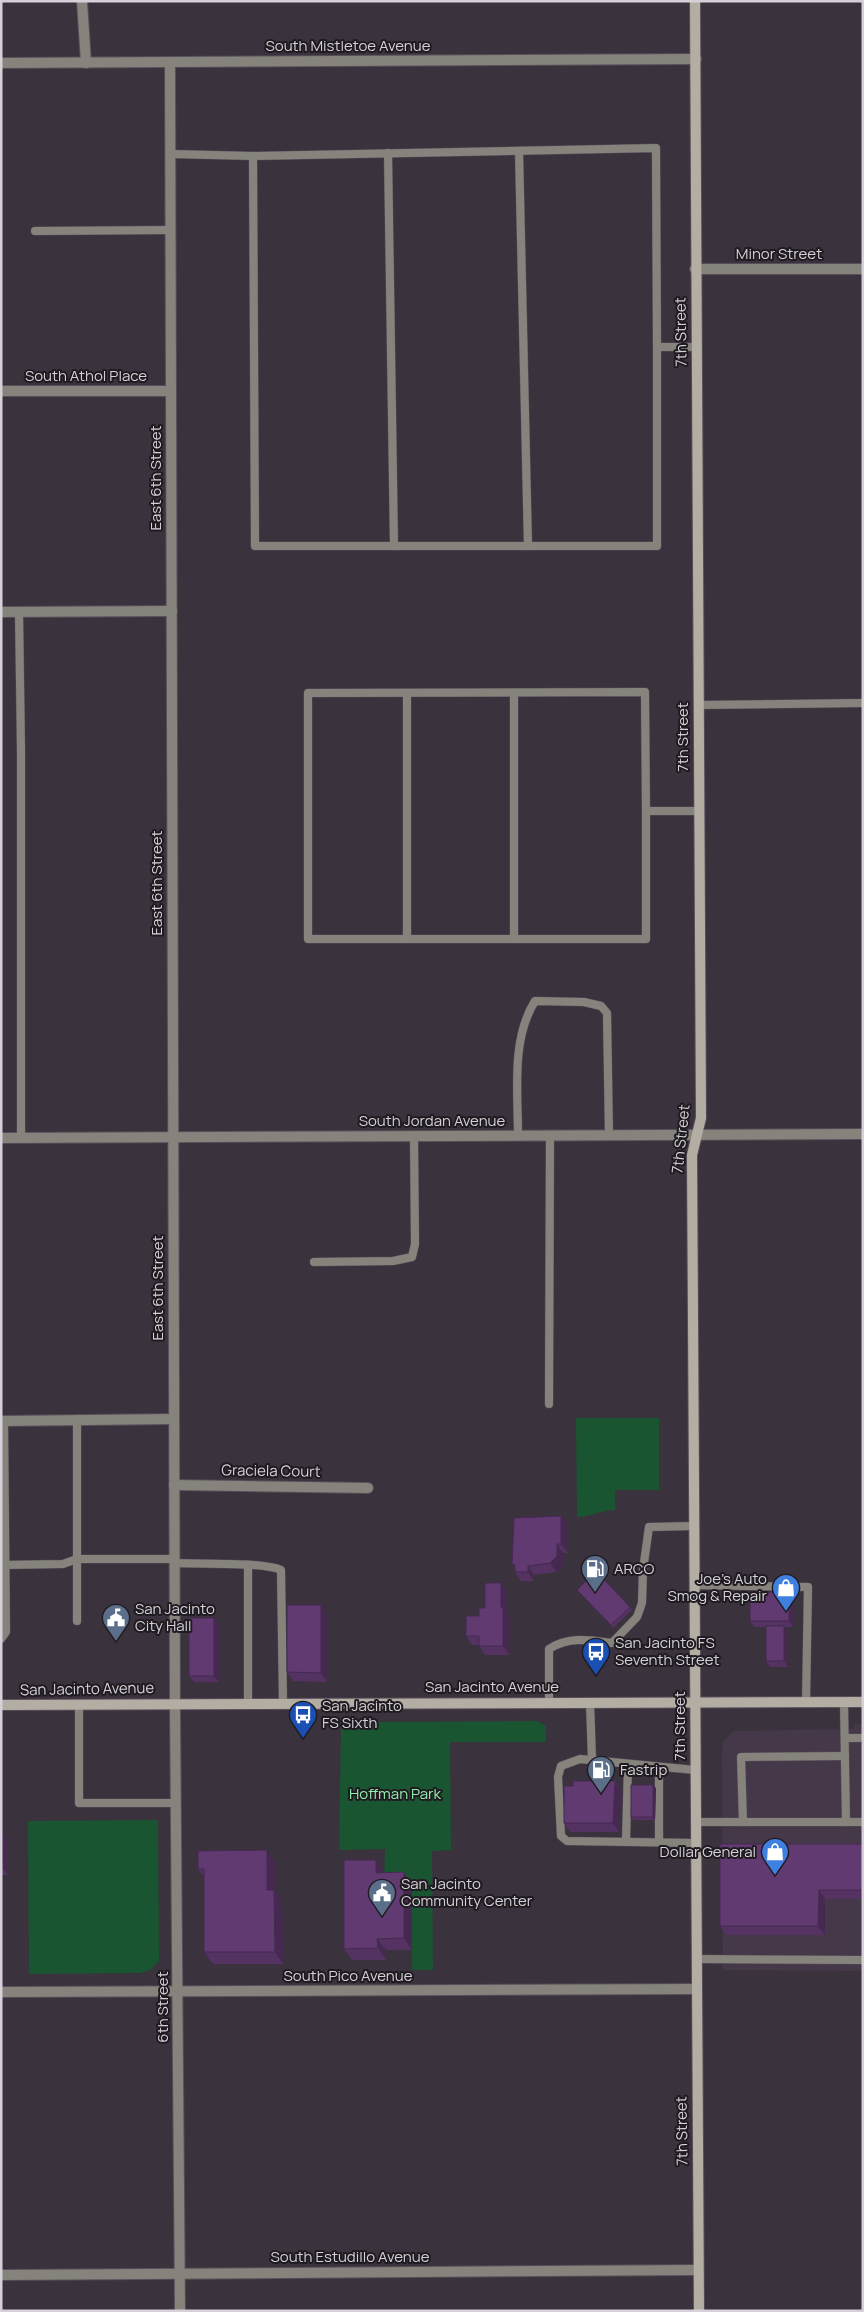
<svg xmlns="http://www.w3.org/2000/svg" width="864" height="2312" font-family="Manrope,sans-serif">
<rect width="100%" height="100%" fill="#3a323d"/>
<!-- built -->
<polygon fill="#453949" points="854,1724 863,1724 863,1971 723,1970 722,1751 724,1740 734,1731 854,1729"/>
<!-- green -->
<g fill="#1a5531">
<path d="M 576,1418 L 659,1418 L 659,1490 L 615,1490 L 615,1510 C 601,1510 590,1517 577,1517 Z"/>
<polygon points="537,1721 546,1726 546,1742 450,1742 451,1850 432,1851 433,1970 412,1970 412,1884 384,1884 385,1849 339,1850 341,1727 366,1722"/>
<polygon points="158,1820 159,1961 150,1970 140,1973 29,1974 28,1821"/>
</g>
<g fill="none" stroke-linecap="round" stroke-linejoin="round">
<defs>
<g id="lane">
<polyline points="519,151 528,546"/>
<polyline points="388,153 394,546"/>
<polyline points="171,154 253,156"/>
<polyline points="35,231 171,230"/>
<polyline points="657,347 657,546 255,546 253,156 656,148 657,347 696,347"/>
<polyline points="19,612 21,751 21,1138"/>
<polyline points="407,693 407,939"/>
<polyline points="514,693 514,939"/>
<polyline points="698,705 863,703"/>
<polyline points="646,811 646,939 308,939 308,693 645,692 646,811 699,811"/>
<path d="M 518,1136 C 518,1092 511,1039 535,1001 L 584,1002 L 601,1006 L 607,1013 L 609,1136"/>
<polyline points="314,1262 393,1261 412,1257 415,1244 414,1136"/>
<polyline points="549,1404 550,1136"/>
<polyline points="77,1419 77,1559 174,1559"/>
<polyline points="77,1559 77,1621"/>
<path d="M 174,1563 C 198,1564 263,1562 281,1570 L 283,1703"/>
<polyline points="3,1565 63,1564 77,1559"/>
<polyline points="248,1566 248,1703"/>
<polyline points="694,1585 808,1587 806,1702"/>
<polyline points="1,1639 6,1632 4,1421"/>
<path d="M 549,1702 L 549,1649 C 569,1636 590,1640 612,1643 L 637,1617 L 642,1603 L 643,1570 L 649,1527 L 693,1526"/>
<polyline points="590,1702 592,1760"/>
<polyline points="844,1702 846,1822"/>
<polyline points="79,1704 79,1803 176,1803"/>
<polyline points="845,1738 863,1738"/>
<polyline points="695,1770 580,1759 561,1766 558,1777 561,1836 567,1841 695,1843"/>
<polyline points="695,1822 863,1822"/>
<polyline points="743,1822 741,1757 845,1756"/>
<polyline points="626,1842 628,1765"/>
<polyline points="659,1842 659,1767"/>
<polyline points="696,1959 863,1960"/>
</g>
<g id="street">
<polyline points="82,1 86,63"/>
<polyline points="170,62 175,1709 180,2311"/>
<polyline points="1,63 696,59"/>
<polyline points="695,269 863,269"/>
<polyline points="1,391 170,391"/>
<polyline points="1,612 172,611"/>
<polyline points="1,1138 863,1134"/>
<polyline points="1,1421 174,1419"/>
<polyline points="174,1485 368,1488"/>
<polyline points="1,1992 696,1989"/>
<polyline points="1,2275 698,2270"/>
</g>
<g id="secondary">
<polyline points="695,1 701,1118 692,1155 699,2311"/>
<polyline points="1,1705 863,1702"/>
</g>
</defs>
<!-- lane casing -->
<use href="#lane" stroke="#564f59" stroke-width="9"/>
<!-- street casing -->
<use href="#street" stroke="#564f59" stroke-width="12"/>
<!-- secondary casing -->
<use href="#secondary" stroke="#564f59" stroke-width="12"/>
<!-- lane -->
<use href="#lane" stroke="#86827c" stroke-width="8"/>
<!-- street -->
<use href="#street" stroke="#86827c" stroke-width="10"/>
<!-- secondary -->
<use href="#secondary" stroke="#b4ada4" stroke-width="10"/>
</g>
<!-- wall -->
<g fill="#543262">
<polygon points="568,1525 568,1553 563,1553 563,1565 557,1572 534,1575 534,1581 521,1581 515,1572 515,1568 512,1564"/>
<polygon points="577,1590 630,1607 632,1610 613,1628"/>
<polygon points="507,1592 507,1612 510,1615 510,1655 485,1655 479,1645 472,1645 466,1636 485,1608"/>
<polygon points="793,1598 793,1627 784,1627 788,1632 788,1667 770,1667 766,1661 766,1627 754,1627 750,1621"/>
<polygon points="327,1614 327,1682 293,1681 287,1672"/>
<polygon points="219,1624 219,1682 194,1682 189,1676"/>
<polygon points="615,1781 621,1790 619,1832 570,1832 564,1823 573,1786"/>
<polygon points="656,1788 655,1820 633,1820 631,1817"/>
<polygon points="1,1832 7,1840 8,1875 1,1875"/>
<polygon points="863,1844 863,1899 825,1899 825,1935 726,1935 720,1926"/>
<polygon points="376,1860 384,1872 412,1884 412,1950 386,1950 386,1960 352,1960 344,1949"/>
<polygon points="275,1862 275,1890 282,1901 283,1964 213,1964 204,1952 204,1877 198,1869"/>
</g>
<!-- shaded-wall -->
<g fill="#452950">
<polygon points="561,1516 568,1525 568,1553 561,1544"/>
<polygon points="557,1544 563,1553 563,1565 557,1572 550,1563"/>
<polygon points="528,1566 534,1575 534,1581 528,1572"/>
<polygon points="501,1583 507,1592 507,1612 510,1615 510,1655 503,1646 501,1607"/>
<polygon points="789,1592 793,1598 793,1627 789,1621"/>
<polygon points="321,1605 327,1614 327,1682 321,1673"/>
<polygon points="214,1618 219,1624 219,1682 214,1676"/>
<polygon points="784,1626 788,1632 788,1667 784,1661"/>
<polygon points="615,1781 621,1790 619,1832 613,1823"/>
<polygon points="653,1785 656,1788 655,1820 653,1817"/>
<polygon points="1,1832 7,1840 8,1875 1,1866"/>
<polygon points="267,1850 275,1862 275,1890 282,1901 283,1964 275,1952 267,1890"/>
<polygon points="376,1860 384,1872 384,1884 376,1873"/>
<polygon points="404,1872 412,1884 412,1950 404,1938"/>
<polygon points="819,1890 825,1899 825,1935 818,1926"/>
<polygon points="377,1939 386,1950 386,1960 378,1948"/>
</g>
<!-- building -->
<g fill="#623a72" stroke="#452950">
<polygon points="561,1516 561,1544 557,1544 557,1556 550,1563 528,1566 528,1572 515,1572 515,1565 512,1564 514,1518"/>
<polygon points="596,1571 630,1607 611,1625 577,1590"/>
<polygon points="485,1583 501,1583 501,1607 503,1607 503,1646 479,1646 479,1636 466,1636 466,1616 479,1616 479,1608 485,1608"/>
<rect x="750" y="1592" width="39" height="29"/>
<polygon points="287,1605 321,1605 321,1673 287,1672"/>
<rect x="189" y="1618" width="25" height="58"/>
<rect x="766" y="1626" width="18" height="35"/>
<rect x="862" y="1741" width="1" height="60"/>
<polygon points="573,1781 615,1781 613,1823 564,1823 564,1786 573,1786"/>
<rect x="631" y="1785" width="22" height="32"/>
<polygon points="720,1844 863,1844 863,1890 819,1890 818,1926 720,1926"/>
<polygon points="267,1850 267,1890 274,1890 275,1952 204,1952 204,1869 198,1869 198,1851"/>
<polygon points="344,1860 376,1860 376,1873 404,1872 404,1938 377,1939 378,1948 344,1949"/>
</g>
<!-- icons -->
<defs>
<symbol id="fuel-pin" viewBox="-11 -11 22 30"><path d="M0 17L-7.5 6A9.5 9.5 0 1 1 7.5 6Z" fill="#5c6f8a" stroke="#1f1b20"/><path d="M-5.5-6h7V0h2V4h1.3V-2.5L3-4.5l.8-.8L6-3V5H2.5V1h-1V6h-7ZM-4.2-4.7v3.2H.2V-4.7Z" fill="#fff"/></symbol>
<symbol id="shop-pin" viewBox="-11 -11 22 30"><path d="M0 17L-7.5 6A9.5 9.5 0 1 1 7.5 6Z" fill="#3f7fe0" stroke="#1f1b20"/><path d="M-5-2.5h2.3a2.7 3.5 0 0 1 5.4 0H5L5.5 6h-11ZM-1.5-2.5h3a1.5 2.3 0 0 0-3 0Z" fill="#fff"/></symbol>
<symbol id="civic-pin" viewBox="-11 -11 22 30"><path d="M0 17L-7.5 6A9.5 9.5 0 1 1 7.5 6Z" fill="#5c6f8a" stroke="#1f1b20"/><path d="M-.6-6.5H3V-4.5H.6V-3L4-1V1h2V6H-6V1h2V-1L-.6-3ZM-1.2 2.5V6h2.4V2.5Z" fill="#fff"/></symbol>
<symbol id="bus-pin" viewBox="-11 -11 22 30"><path d="M0 17L-7.5 6A9.5 9.5 0 1 1 7.5 6Z" fill="#1a4fb4" stroke="#1f1b20"/><path d="M-5-6H5V4H4V6H2V4H-2V6H-4V4H-5ZM-3.5-4V0h7V-4ZM-3.5 1.2v1.5H-2V1.2ZM2 1.2v1.5H3.5V1.2Z" fill="#fff"/></symbol>
</defs>
<g fill-rule="evenodd">
<use href="#fuel-pin" x="579" y="1553" width="32" height="43"/>
<use href="#shop-pin" x="770" y="1572" width="32" height="43"/>
<use href="#civic-pin" x="100" y="1602" width="32" height="43"/>
<use href="#bus-pin" x="580" y="1636" width="32" height="43"/>
<use href="#bus-pin" x="287" y="1699" width="32" height="43"/>
<use href="#fuel-pin" x="585" y="1754" width="32" height="43"/>
<use href="#shop-pin" x="759" y="1836" width="32" height="43"/>
<use href="#civic-pin" x="366" y="1877" width="32" height="43"/>
</g>
<g text-anchor="middle" stroke-width="4" stroke-linejoin="round" paint-order="stroke">
<!-- street labels -->
<g font-size="15" fill="#d6d1d8" stroke="#1f1b20">
<text x="348" y="51">South Mistletoe Avenue</text>
<text x="779" y="259">Minor Street</text>
<text transform="translate(681 332) rotate(-91)" y="5">7th Street</text>
<text x="86" y="381">South Athol Place</text>
<text transform="translate(156 478) rotate(-90)" y="5">East 6th Street</text>
<text transform="translate(683 737) rotate(-90)" y="5">7th Street</text>
<text transform="translate(157 883) rotate(-90)" y="5">East 6th Street</text>
<text x="432" y="1126">South Jordan Avenue</text>
<text transform="translate(681 1139) rotate(-84)" y="5">7th Street</text>
<text transform="translate(158 1288) rotate(-90)" y="5">East 6th Street</text>
<text transform="translate(271 1471) rotate(1)" y="5">Graciela Court</text>
<text x="492" y="1692">San Jacinto Avenue</text>
<text transform="translate(87 1689) rotate(-1)" y="5">San Jacinto Avenue</text>
<text transform="translate(680 1726) rotate(-90)" y="5">7th Street</text>
<text x="348" y="1981">South Pico Avenue</text>
<text transform="translate(163 2007) rotate(-90)" y="5">6th Street</text>
<text transform="translate(682 2131) rotate(-91)" y="5">7th Street</text>
<text x="350" y="2262">South Estudillo Avenue</text>
</g>
<!-- poi labels -->
<g font-size="15" fill="#d6d1d8" stroke="#1f1b20" text-anchor="start">
<text x="614" y="1574">ARCO</text>
<text x="767" y="1584" text-anchor="end">Joe's Auto<tspan x="767" dy="17">Smog &amp; Repair</tspan></text>
<text x="135" y="1614">San Jacinto<tspan x="135" dy="17">City Hall</tspan></text>
<text x="615" y="1648">San Jacinto FS<tspan x="615" dy="17">Seventh Street</tspan></text>
<text x="322" y="1711">San Jacinto<tspan x="322" dy="17">FS Sixth</tspan></text>
<text x="620" y="1775">Fastrip</text>
<text x="756" y="1857" text-anchor="end">Dollar General</text>
<text x="401" y="1889">San Jacinto<tspan x="401" dy="17">Community Center</tspan></text>
</g>
<!-- park labels -->
<g font-size="15" fill="#8feeac" stroke="#1f1b20">
<text x="395" y="1799">Hoffman Park</text>
</g>
</g>
<!-- border -->
<rect width="864" height="2312" fill="none" stroke="#d6d1d8" stroke-width="5"/>
</svg>
